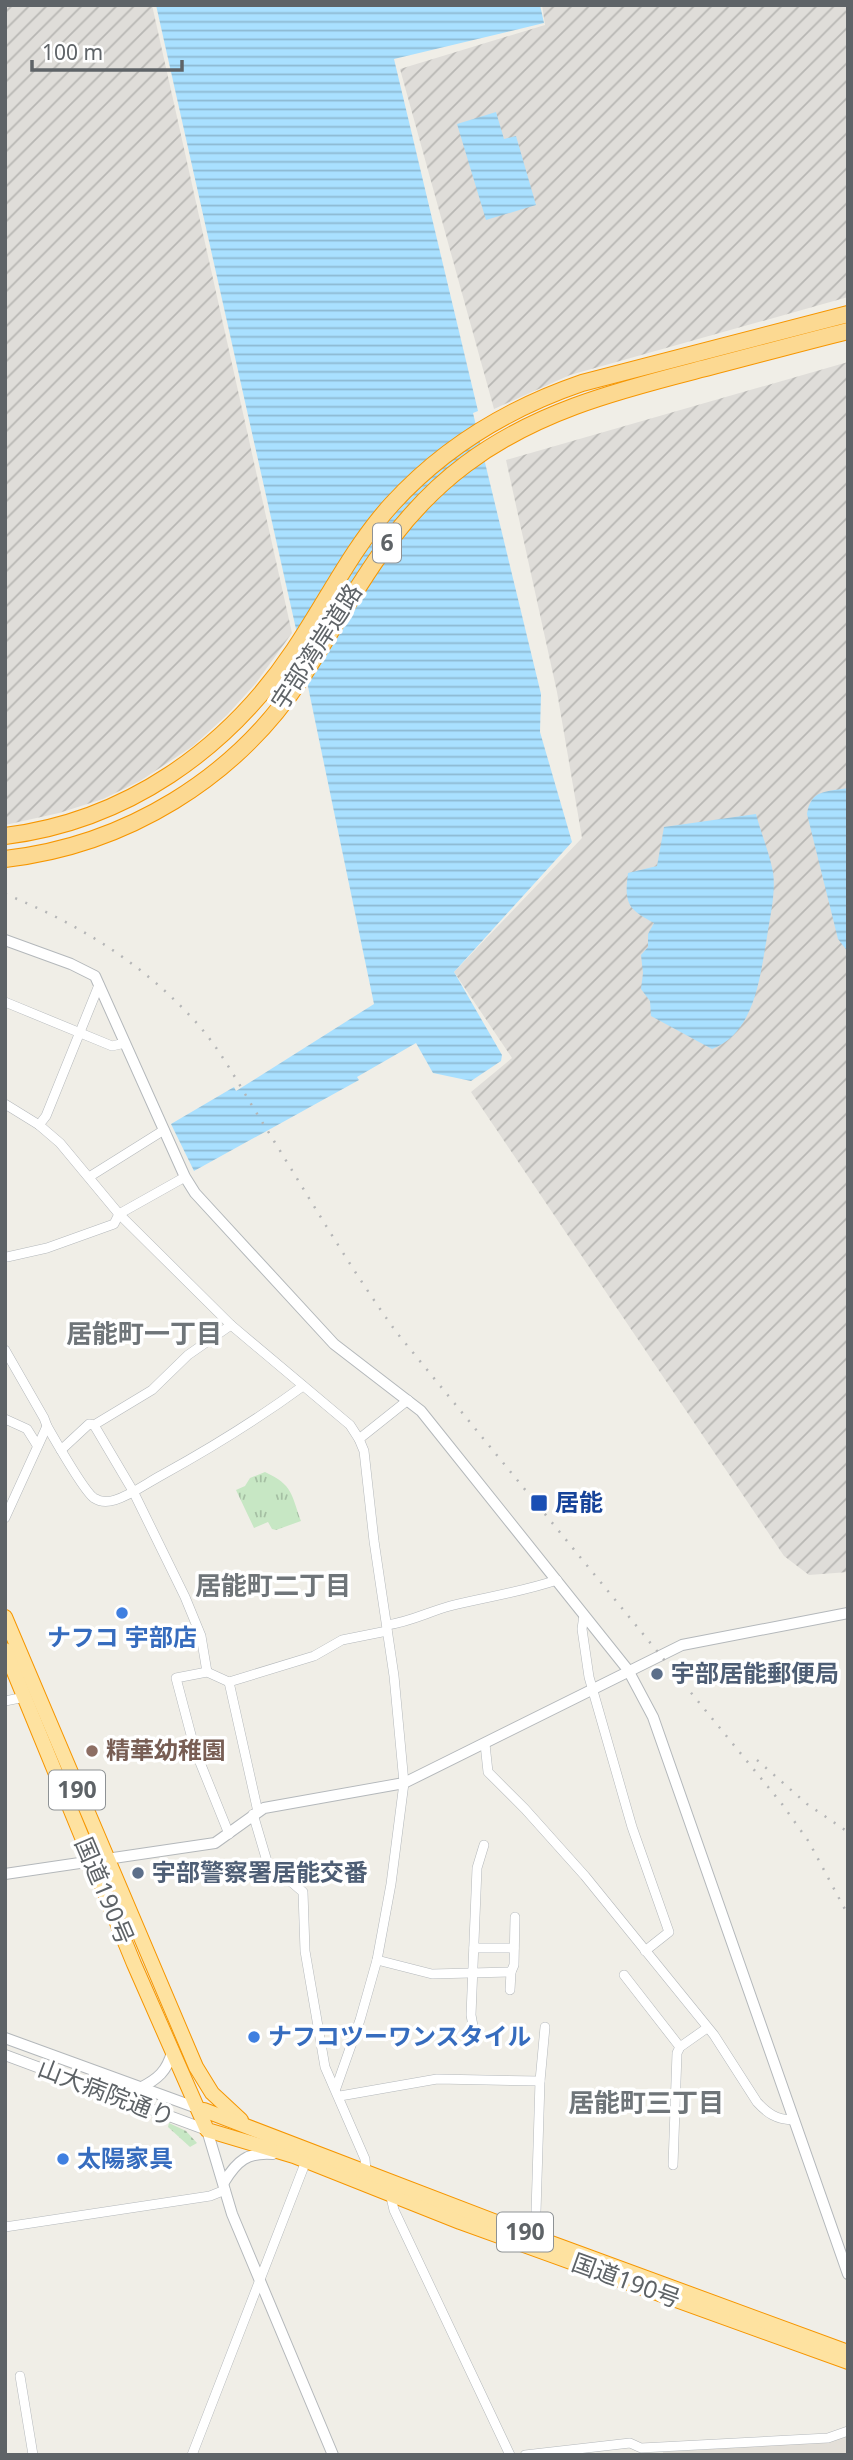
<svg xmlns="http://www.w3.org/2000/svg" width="853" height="2460" font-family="'Noto Sans','Noto Sans JP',sans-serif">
<defs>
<pattern id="industrial-furrows" width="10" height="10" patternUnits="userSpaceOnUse" patternTransform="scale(1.75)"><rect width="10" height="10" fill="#dfddd9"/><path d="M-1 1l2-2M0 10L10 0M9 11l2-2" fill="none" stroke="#b8b7b4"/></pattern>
<pattern id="grass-dots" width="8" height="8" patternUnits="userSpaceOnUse" patternTransform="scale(1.75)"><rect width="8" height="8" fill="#c7e7c4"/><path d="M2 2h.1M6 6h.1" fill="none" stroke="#a5bfa3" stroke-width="1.8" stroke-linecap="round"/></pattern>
<pattern id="park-tufts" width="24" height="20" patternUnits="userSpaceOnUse" patternTransform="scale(1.75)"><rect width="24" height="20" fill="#c7e7c4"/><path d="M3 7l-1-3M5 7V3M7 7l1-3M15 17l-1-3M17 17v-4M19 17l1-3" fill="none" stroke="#a5bfa3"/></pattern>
<pattern id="water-rules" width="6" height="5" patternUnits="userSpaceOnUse" patternTransform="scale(1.75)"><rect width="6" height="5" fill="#a9e0ff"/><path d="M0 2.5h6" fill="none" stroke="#8db9d2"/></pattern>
</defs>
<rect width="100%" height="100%" fill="#f0eee7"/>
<!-- industrial -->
<g fill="url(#industrial-furrows)">
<polygon points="5,5 152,5 292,633 256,683 227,715 193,746 140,781 103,799 59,813 5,825"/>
<polygon points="542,5 848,5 848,297 570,375 494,409 400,69 545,25"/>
<polygon points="848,362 848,1572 809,1575 784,1556 471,1092 512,1058 454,972 582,838 557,692 506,460"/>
</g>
<!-- education -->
<polygon fill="#e3dfd8" points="848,2436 848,2455 663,2455 663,2452 824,2442"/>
<!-- grass -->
<polygon fill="url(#grass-dots)" points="169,2123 186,2131 197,2143 190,2147 168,2127"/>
<!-- park -->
<path fill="url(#park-tufts)" d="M 265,1472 C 293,1485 291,1494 301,1521 L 276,1530 L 272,1529 L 268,1522 L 254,1528 L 236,1490 L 245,1486 L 250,1478 Z"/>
<!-- water -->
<g fill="url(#water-rules)">
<polygon points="156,5 540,5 544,23 394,59 478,411 473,413 541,694 540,732 572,842 454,972 502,1055 501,1061 471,1081 433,1073 416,1043 357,1077 359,1080 194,1171 171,1124 234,1087 236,1091 374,1004 296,629"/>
<polygon points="496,112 504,139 516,136 536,205 486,220 457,124"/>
<path d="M 848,788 L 848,952 L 838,939 L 807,814 C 811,789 826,792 848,788 Z"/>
<path d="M 756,814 C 761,833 769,852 773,872 C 776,893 770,916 767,937 C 760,976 755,1033 712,1049 L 651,1016 L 650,1001 L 641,989 L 643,973 L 641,955 L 648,947 L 648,934 L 654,923 C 628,909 624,904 628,873 L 657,866 L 664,827 Z"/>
</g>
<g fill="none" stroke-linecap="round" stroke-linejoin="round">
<defs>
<g id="minor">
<polyline points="5,1002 112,1046 125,1043"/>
<polyline points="5,1104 39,1125 60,1143 119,1214 231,1325 350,1425 359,1439 364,1451 374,1541 394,1676 404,1783 391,1884 377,1960 360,2020 336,2088"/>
<polyline points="39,1125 46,1116 99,985"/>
<polyline points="89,1177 164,1130"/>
<polyline points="7,1257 47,1248 114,1224 119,1214 185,1177"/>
<path d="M 5,1350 L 44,1418 L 47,1426 C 55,1440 84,1491 94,1498 C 100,1502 108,1502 115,1500 C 131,1495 147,1483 162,1475 C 211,1448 258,1419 303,1386"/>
<polyline points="5,1419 27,1429 37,1445"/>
<polyline points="94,1425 133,1491 185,1597 201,1636 207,1672"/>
<polyline points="359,1439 408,1400"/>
<polyline points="61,1450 89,1424 94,1425 152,1390 188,1355 231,1325"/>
<polyline points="5,1518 47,1426"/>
<polyline points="584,1615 582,1629 589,1677 632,1827 669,1932 645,1951"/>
<path d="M 387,1625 C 410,1622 428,1612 450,1606 C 486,1597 522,1592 557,1580"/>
<polyline points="229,1682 258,1812"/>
<polyline points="5,1701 25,1697"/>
<path d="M 485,1744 L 488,1772 L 525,1809 L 585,1876 L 714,2035 L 757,2102 C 768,2114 776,2119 792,2120"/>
<polyline points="253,1814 271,1875 289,1880 303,1892 305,1951 325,2067 365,2159 366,2171"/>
<polyline points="229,1834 195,1750 176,1678 207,1672 229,1682 314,1656 342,1640 387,1631"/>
<polyline points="474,1948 514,1948"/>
<polyline points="377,1960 432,1974 511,1972"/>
<polyline points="624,1975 680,2047"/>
<polyline points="510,1990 511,1972 514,1965 515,1917"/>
<polyline points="473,2026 471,2015 477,1868 484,1845"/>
<polyline points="340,2096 437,2079 540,2081"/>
<polyline points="673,2165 677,2053 680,2047 707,2028"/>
<polyline points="390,2193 394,2210 510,2455"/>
<polyline points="536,2212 540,2081 545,2027"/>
<polyline points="5,2227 210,2196 225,2190"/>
<polyline points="20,2376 33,2455"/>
<polyline points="192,2455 306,2161"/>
<polyline points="525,2455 630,2443 641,2448 828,2438 848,2431"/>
</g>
<g id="tertiary">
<polyline points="5,940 71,964 95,976 185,1177 195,1193 334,1344 421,1411 628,1670 653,1717 848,2274"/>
<polyline points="5,1874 215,1843 264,1808 404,1783 682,1645 848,1613"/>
<polyline points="5,2038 200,2109"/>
<polyline points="5,2055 207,2130 232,2214 333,2455"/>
<path d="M 140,2088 C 158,2079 167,2071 172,2052"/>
<path d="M 224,2182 C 237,2161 247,2152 273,2154"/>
</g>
<g id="trunk">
<polyline points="5,1617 196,2067 212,2093 241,2120"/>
<polyline points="5,1650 134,1964 207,2130 294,2156 460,2222 848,2362"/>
<polyline points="204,2110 551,2243 848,2352"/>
</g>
<g id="motorway">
<path d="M 5,836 C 126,821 227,750 294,650 C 327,601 352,548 392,504 C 444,447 509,408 582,383 L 848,314"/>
<path d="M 5,859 C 126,845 235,779 302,677 C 354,598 387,523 466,464 C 534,413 612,392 694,371 C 745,358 796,344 848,331"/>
</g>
</defs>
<!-- minor casing -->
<use href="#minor" stroke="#b4b8bb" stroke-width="10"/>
<!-- tertiary casing -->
<use href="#tertiary" stroke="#b4b8bb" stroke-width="12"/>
<!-- trunk casing -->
<use href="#trunk" stroke="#f69601" stroke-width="16"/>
<!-- motorway casing -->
<use href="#motorway" stroke="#f69601" stroke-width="18"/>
<!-- minor -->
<use href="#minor" stroke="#fff" stroke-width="9"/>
<!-- tertiary -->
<use href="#tertiary" stroke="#fff" stroke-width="10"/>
<!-- trunk -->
<use href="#trunk" stroke="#fee2a0" stroke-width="14"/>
<!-- motorway -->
<use href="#motorway" stroke="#fcd992" stroke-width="16"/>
<!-- rail -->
<g stroke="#b5b6b7" stroke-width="2.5" stroke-dasharray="2 9" stroke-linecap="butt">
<path d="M 5,894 C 77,923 141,962 194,1020 C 220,1048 239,1085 259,1117 C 305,1190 347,1264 397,1333 L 782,1804 L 809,1842 L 848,1915"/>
<polyline points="757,1760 807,1804 848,1832"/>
</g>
</g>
<!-- markers -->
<rect fill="#1a4fb4" stroke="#fff" stroke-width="2.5" x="530" y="1494" width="18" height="18" rx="3.5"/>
<g fill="#3f7fe0" stroke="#fff" stroke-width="2.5">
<circle cx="122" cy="1613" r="7"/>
<circle cx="254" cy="2037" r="7"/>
<circle cx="63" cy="2159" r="7"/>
</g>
<g fill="#5c6f8a" stroke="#fff" stroke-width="2.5">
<circle cx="657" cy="1674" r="7"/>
<circle cx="138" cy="1873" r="7"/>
</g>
<circle fill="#8d6e63" stroke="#fff" stroke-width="2.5" cx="92" cy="1751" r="7"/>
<g text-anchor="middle" stroke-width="7" stroke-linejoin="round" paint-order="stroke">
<!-- shield labels -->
<g fill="#fff" stroke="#8e9295" stroke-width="2">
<rect x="373" y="523.5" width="28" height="39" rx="5"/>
<rect x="49" y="1770.5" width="56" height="39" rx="5"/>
<rect x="497" y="2212.5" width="56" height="39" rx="5"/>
</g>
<g font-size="23" font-weight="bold" fill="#5e6367">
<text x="387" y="551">6</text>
<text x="77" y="1798">190</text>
<text x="525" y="2240">190</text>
</g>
<!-- street labels -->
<g font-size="24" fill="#5e6367" stroke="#fff">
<text transform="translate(317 647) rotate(-57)" y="8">宇部湾岸道路</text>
<text transform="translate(104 1891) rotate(67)" y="8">国道190号</text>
<text transform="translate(106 2093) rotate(21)" y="8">山大病院通り</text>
<text transform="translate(626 2281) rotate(20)" y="8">国道190号</text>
</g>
<!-- transit labels -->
<g font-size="24" font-weight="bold" fill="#164399" stroke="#fff" text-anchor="start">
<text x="555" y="1511">居能</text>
</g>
<!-- shop labels -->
<g font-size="24" font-weight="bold" fill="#366cbe" stroke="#fff" text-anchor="start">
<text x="122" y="1646" text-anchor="middle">ナフコ 宇部店</text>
<text x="268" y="2045">ナフコツーワンスタイル</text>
<text x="77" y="2167">太陽家具</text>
</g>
<!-- service labels -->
<g font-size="24" font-weight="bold" fill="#4e5e75" stroke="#fff" text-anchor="start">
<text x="671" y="1682">宇部居能郵便局</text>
<text x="152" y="1881">宇部警察署居能交番</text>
</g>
<!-- education labels -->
<g font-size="24" font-weight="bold" fill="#785e54" stroke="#fff" text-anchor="start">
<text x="106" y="1759">精華幼稚園</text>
</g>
<!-- neighbourhood labels -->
<g font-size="26" font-weight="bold" fill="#6f7579" stroke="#fff">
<text x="144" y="1343">居能町一丁目</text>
<text x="273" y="1595">居能町二丁目</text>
<text x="646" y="2112">居能町三丁目</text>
</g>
</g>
<!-- border -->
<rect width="853" height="2460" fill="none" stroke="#5e6367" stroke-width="14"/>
<!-- scale -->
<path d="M32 60v10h150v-10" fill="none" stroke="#5e6367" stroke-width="3.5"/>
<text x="42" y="60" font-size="21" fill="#5e6367" stroke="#ffffff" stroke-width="5" paint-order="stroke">100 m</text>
</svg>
